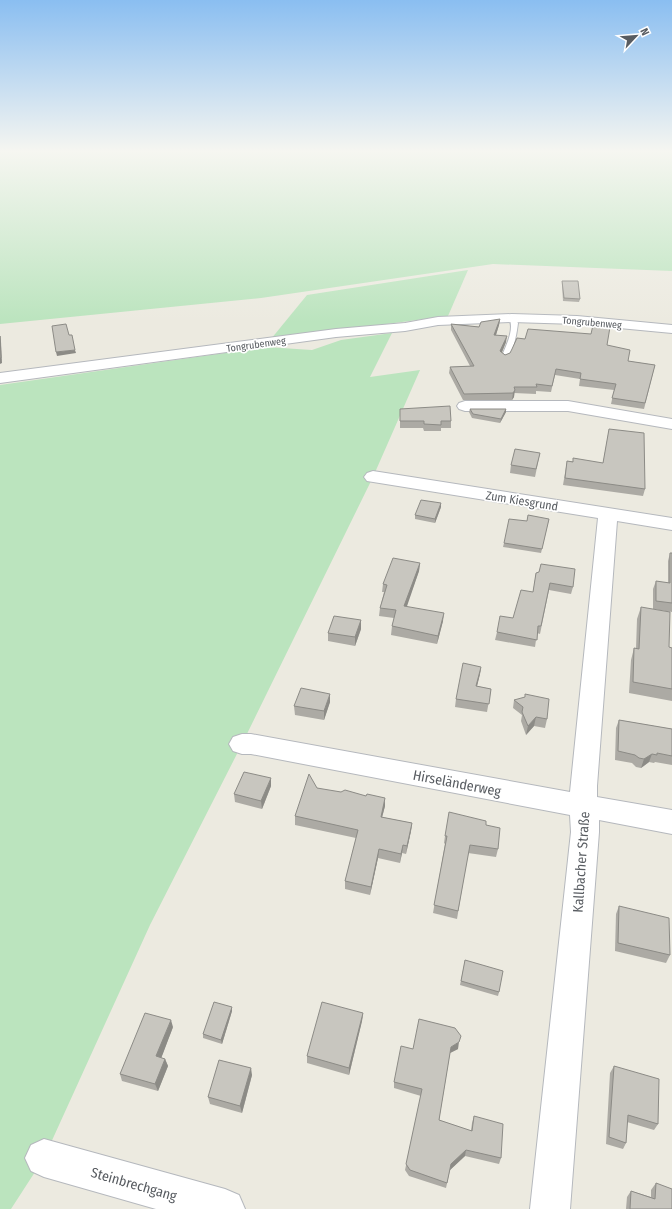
<svg xmlns="http://www.w3.org/2000/svg" width="672" height="1209" font-family="'Fira Sans Condensed',sans-serif">
<rect width="100%" height="100%" fill="#eceae0"/>
<!-- green -->
<g fill="#bbe4be">
<polygon points="0,152 672,152 672,271 493,264 261,298 0,324"/>
<polygon points="468,270 448,316 271,339 307,295"/>
<polygon points="392,333 370,377 420,370 373,477 242,744 150,925 44,1158 11,1209 0,1209 0,385 266,347 312,350 341,340"/>
</g>
<g fill="none" stroke-linecap="round" stroke-linejoin="round">
<defs>
<path id="lane" d="M 512,316 L 514,317 L 518,323 C 517,332 513,357 505,360 L 501,358 C 506,346 515,329 509,318 Z"/>
<g id="street">
<polygon points="512,314 577,316 672,325 672,333 577,324 512,322 438,325 405,331 336,337 0,383 0,373 336,329 405,323 438,317"/>
<polygon points="465,401 568,401 672,419 672,429 568,411 465,411 459,409 457,406 459,403"/>
<polygon points="373,471 672,518 672,530 617,521 597,786 597,797 672,810 672,834 599,820 599,832 570,1209 530,1209 571,832 570,815 251,754 242,754 233,751 229,744 233,737 242,734 251,734 570,792 598,518 367,481 364,477 367,473"/>
<polygon points="44,1139 225,1189 239,1195 245,1209 156,1209 44,1177 31,1171 25,1158 31,1145"/>
</g>
</defs>
<!-- lane casing -->
<use href="#lane" stroke="#b5b8bd" stroke-width="2"/>
<!-- street casing -->
<use href="#street" stroke="#b5b8bd" stroke-width="2"/>
<!-- lane -->
<use href="#lane" fill="#fff" fill-rule="evenodd"/>
<!-- street -->
<use href="#street" fill="#fff" fill-rule="evenodd"/>
</g>
<!-- wall -->
<g fill="#acaaa4">
<polygon points="562,281 580,299 579,302 563,301 562,284"/>
<polygon points="500,319 499,325 496,335 506,342 502,352 505,355 510,353 525,339 607,345 628,361 655,365 644,409 611,404 614,390 579,386 580,379 555,375 551,392 536,391 536,394 514,393 514,397 512,400 463,400 449,373 450,367 470,366 451,330 451,324 479,327"/>
<polygon points="400,409 451,421 451,428 441,428 441,431 424,431 423,428 400,428"/>
<polygon points="470,409 506,409 506,412 500,423 472,418 469,412"/>
<polygon points="609,429 645,489 643,496 563,485 567,461 603,463"/>
<polygon points="540,453 535,477 510,473 511,465"/>
<polygon points="441,507 435,523 415,519 415,515"/>
<polygon points="549,519 541,553 503,547 504,543 527,521"/>
<polygon points="670,553 672,553 672,612 653,609 653,589 656,581 668,583 668,561"/>
<polygon points="420,563 419,571 406,607 443,621 437,644 391,635 392,626 394,618 379,616 380,608 384,592 382,592 383,584"/>
<polygon points="536,573 573,587 571,594 549,590 540,634 537,633 535,647 495,640 497,632 513,618 533,592"/>
<polygon points="641,607 669,647 672,648 672,701 629,693 631,660 634,648 636,649 637,619"/>
<polygon points="361,620 361,629 355,646 328,641 328,633"/>
<polygon points="481,667 480,674 477,686 491,689 487,712 455,707 456,699"/>
<polygon points="514,700 547,719 545,728 534,726 526,735 521,721 522,715 513,708"/>
<polygon points="330,702 324,720 295,715 294,706"/>
<polygon points="619,720 672,729 672,765 655,762 654,763 649,762 641,768 636,767 632,763 615,760 616,728"/>
<polygon points="271,786 262,809 235,802 234,794"/>
<polygon points="317,788 385,806 382,817 412,823 411,831 406,854 402,853 400,863 378,858 370,895 345,889 345,881 356,838 295,825 295,816"/>
<polygon points="486,825 498,849 496,857 468,853 457,919 433,913 445,844 444,843 445,836"/>
<polygon points="619,906 670,955 666,963 615,951 616,914"/>
<polygon points="465,960 499,992 498,996 460,985"/>
<polygon points="232,1007 232,1011 222,1044 203,1038 203,1034"/>
<polygon points="363,1013 362,1021 349,1075 307,1063 307,1056"/>
<polygon points="173,1027 161,1058 165,1059 168,1066 158,1091 122,1081 120,1074"/>
<polygon points="413,1049 458,1049 450,1053 439,1120 471,1131 472,1123 474,1116 501,1158 499,1164 465,1156 450,1170 446,1188 409,1176 405,1170 421,1096 394,1088 394,1082"/>
<polygon points="614,1066 658,1124 654,1130 627,1122 626,1143 623,1149 606,1144 610,1073"/>
<polygon points="252,1075 242,1113 210,1104 208,1097"/>
<polygon points="656,1183 672,1209 626,1209 627,1197 631,1191 651,1197 651,1190"/>
</g>
<!-- shaded-wall -->
<g fill="#8c8b86">
<polygon points="500,319 499,325 494,341 494,335"/>
<polygon points="0,336 1,342 2,363 0,364"/>
<polygon points="507,336 506,342 500,357 500,351"/>
<polygon points="75,350 76,353 57,356 56,352"/>
<polygon points="515,390 514,397 512,400 513,393"/>
<polygon points="506,409 506,412 500,423 501,419"/>
<polygon points="441,503 441,507 435,523 435,519"/>
<polygon points="420,563 419,571 404,615 404,606"/>
<polygon points="444,613 443,621 437,644 438,636"/>
<polygon points="361,620 361,629 355,646 355,637"/>
<polygon points="481,667 480,674 475,694 476,686"/>
<polygon points="330,694 330,702 324,720 324,711"/>
<polygon points="536,717 534,726 526,735 528,726"/>
<polygon points="652,754 649,762 641,768 644,759"/>
<polygon points="271,778 271,786 262,809 261,801"/>
<polygon points="385,798 385,806 380,825 381,817"/>
<polygon points="412,823 411,831 406,854 407,846"/>
<polygon points="403,845 402,853 400,863 401,854"/>
<polygon points="379,849 378,858 370,895 371,887"/>
<polygon points="232,1007 232,1011 222,1044 221,1040"/>
<polygon points="363,1013 362,1021 349,1075 349,1068"/>
<polygon points="171,1020 173,1027 159,1064 156,1056"/>
<polygon points="459,1042 458,1049 450,1053 451,1047"/>
<polygon points="165,1059 168,1066 158,1091 155,1084"/>
<polygon points="251,1068 252,1075 242,1113 240,1106"/>
<polygon points="466,1150 465,1156 450,1170 451,1164"/>
</g>
<!-- building -->
<g fill="#c8c6bf" stroke="#8c8b86">
<polygon points="562,281 578,281 580,299 564,298"/>
<polygon points="500,319 494,335 507,336 500,351 505,355 510,353 512,349 517,338 525,339 528,329 591,334 593,325 610,327 607,345 630,350 628,361 655,365 645,403 612,398 616,384 580,379 581,373 556,369 552,386 536,384 537,387 514,387 515,390 513,393 464,394 450,367 474,366 451,324 479,327 481,322"/>
<polygon points="66,324 69,335 72,335 75,350 56,352 52,326"/>
<polygon points="0,336 1,358 0,358"/>
<polygon points="450,406 451,421 441,421 441,425 424,424 424,421 400,421 400,409"/>
<polygon points="470,409 506,409 501,419 473,414"/>
<polygon points="609,429 644,433 645,489 565,478 567,461 573,462 573,458 603,463"/>
<polygon points="515,449 540,453 536,469 511,465"/>
<polygon points="421,500 441,503 435,519 415,515"/>
<polygon points="528,515 549,519 542,549 504,543 509,519 527,521"/>
<polygon points="670,553 672,553 672,603 656,601 656,581 670,583"/>
<polygon points="393,558 420,563 404,606 444,613 438,636 392,626 396,610 380,608 387,585 383,584"/>
<polygon points="541,564 575,569 573,587 550,583 541,626 538,626 537,640 497,632 500,616 513,618 521,590 533,592 536,573 539,572"/>
<polygon points="641,607 670,612 669,647 672,648 672,689 633,682 634,648 639,649"/>
<polygon points="334,616 361,620 355,637 328,633"/>
<polygon points="463,663 481,667 476,686 491,689 489,704 456,699"/>
<polygon points="301,688 330,694 324,711 294,706"/>
<polygon points="525,694 549,699 547,719 536,717 528,726 522,712 523,707 514,700 525,697"/>
<polygon points="619,720 672,729 672,756 657,753 657,755 652,754 644,759 639,758 635,755 618,751"/>
<polygon points="244,772 271,778 261,801 234,794"/>
<polygon points="309,774 317,788 341,792 345,790 366,796 367,794 385,798 381,817 412,823 407,846 403,845 401,854 379,849 371,887 345,881 358,830 295,816"/>
<polygon points="449,812 486,821 486,825 500,828 498,849 470,845 458,911 434,905 447,836 445,836"/>
<polygon points="619,906 669,918 670,955 618,943"/>
<polygon points="465,960 503,971 499,992 461,981"/>
<polygon points="214,1002 232,1007 221,1040 203,1034"/>
<polygon points="322,1002 363,1013 349,1068 307,1056"/>
<polygon points="145,1013 171,1020 156,1056 165,1059 155,1084 120,1074"/>
<polygon points="419,1019 455,1028 461,1036 459,1042 451,1047 439,1120 472,1131 474,1116 503,1124 501,1158 466,1150 451,1164 447,1183 410,1170 406,1164 422,1089 394,1082 401,1046 413,1049"/>
<polygon points="219,1060 251,1068 240,1106 208,1097"/>
<polygon points="614,1066 659,1079 658,1124 628,1115 626,1143 609,1137"/>
<polygon points="656,1183 672,1189 672,1209 630,1209 631,1191 655,1199"/>
</g>
<!-- sky -->
<linearGradient id="sky" x2="0" y2="1"><stop stop-color="#8abef1"/><stop offset="0.47" stop-color="#f6f6f1"/><stop offset="1" stop-color="#f6f6f1" stop-opacity="0"/></linearGradient>
<rect width="672" height="322" fill="url(#sky)"/>
<g text-anchor="middle" stroke-width="3.5" stroke-linejoin="round" paint-order="stroke">
<!-- far-street labels -->
<g font-size="10" fill="#585c61" stroke="#fff">
<text transform="translate(592 322) rotate(5)" y="4">Tongrubenweg</text>
<text transform="translate(256 344) rotate(-8)" y="4">Tongrubenweg</text>
</g>
<!-- street labels -->
<g font-size="12" fill="#585c61" stroke="#fff">
<text transform="translate(522 501) rotate(9)" y="4">Zum Kiesgrund</text>
</g>
<!-- near-street labels -->
<g font-size="14" fill="#585c61" stroke="#fff">
<text transform="translate(457 783) rotate(11)" y="5">Hirseländerweg</text>
<text transform="translate(581 862) rotate(-86)" y="5">Kallbacher Straße</text>
<text transform="translate(134 1184) rotate(16)" y="5">Steinbrechgang</text>
</g>
</g>
<!-- north arrow -->
<g transform="translate(636 36) rotate(64)" stroke="#ffffff" stroke-width="3" paint-order="stroke">
<path d="M0-3L7 15L0 10L-7 15Z" fill="#585c61"/>
<text y="-6" font-size="11" font-weight="bold" text-anchor="middle" fill="#585c61">N</text>
</g>
</svg>
